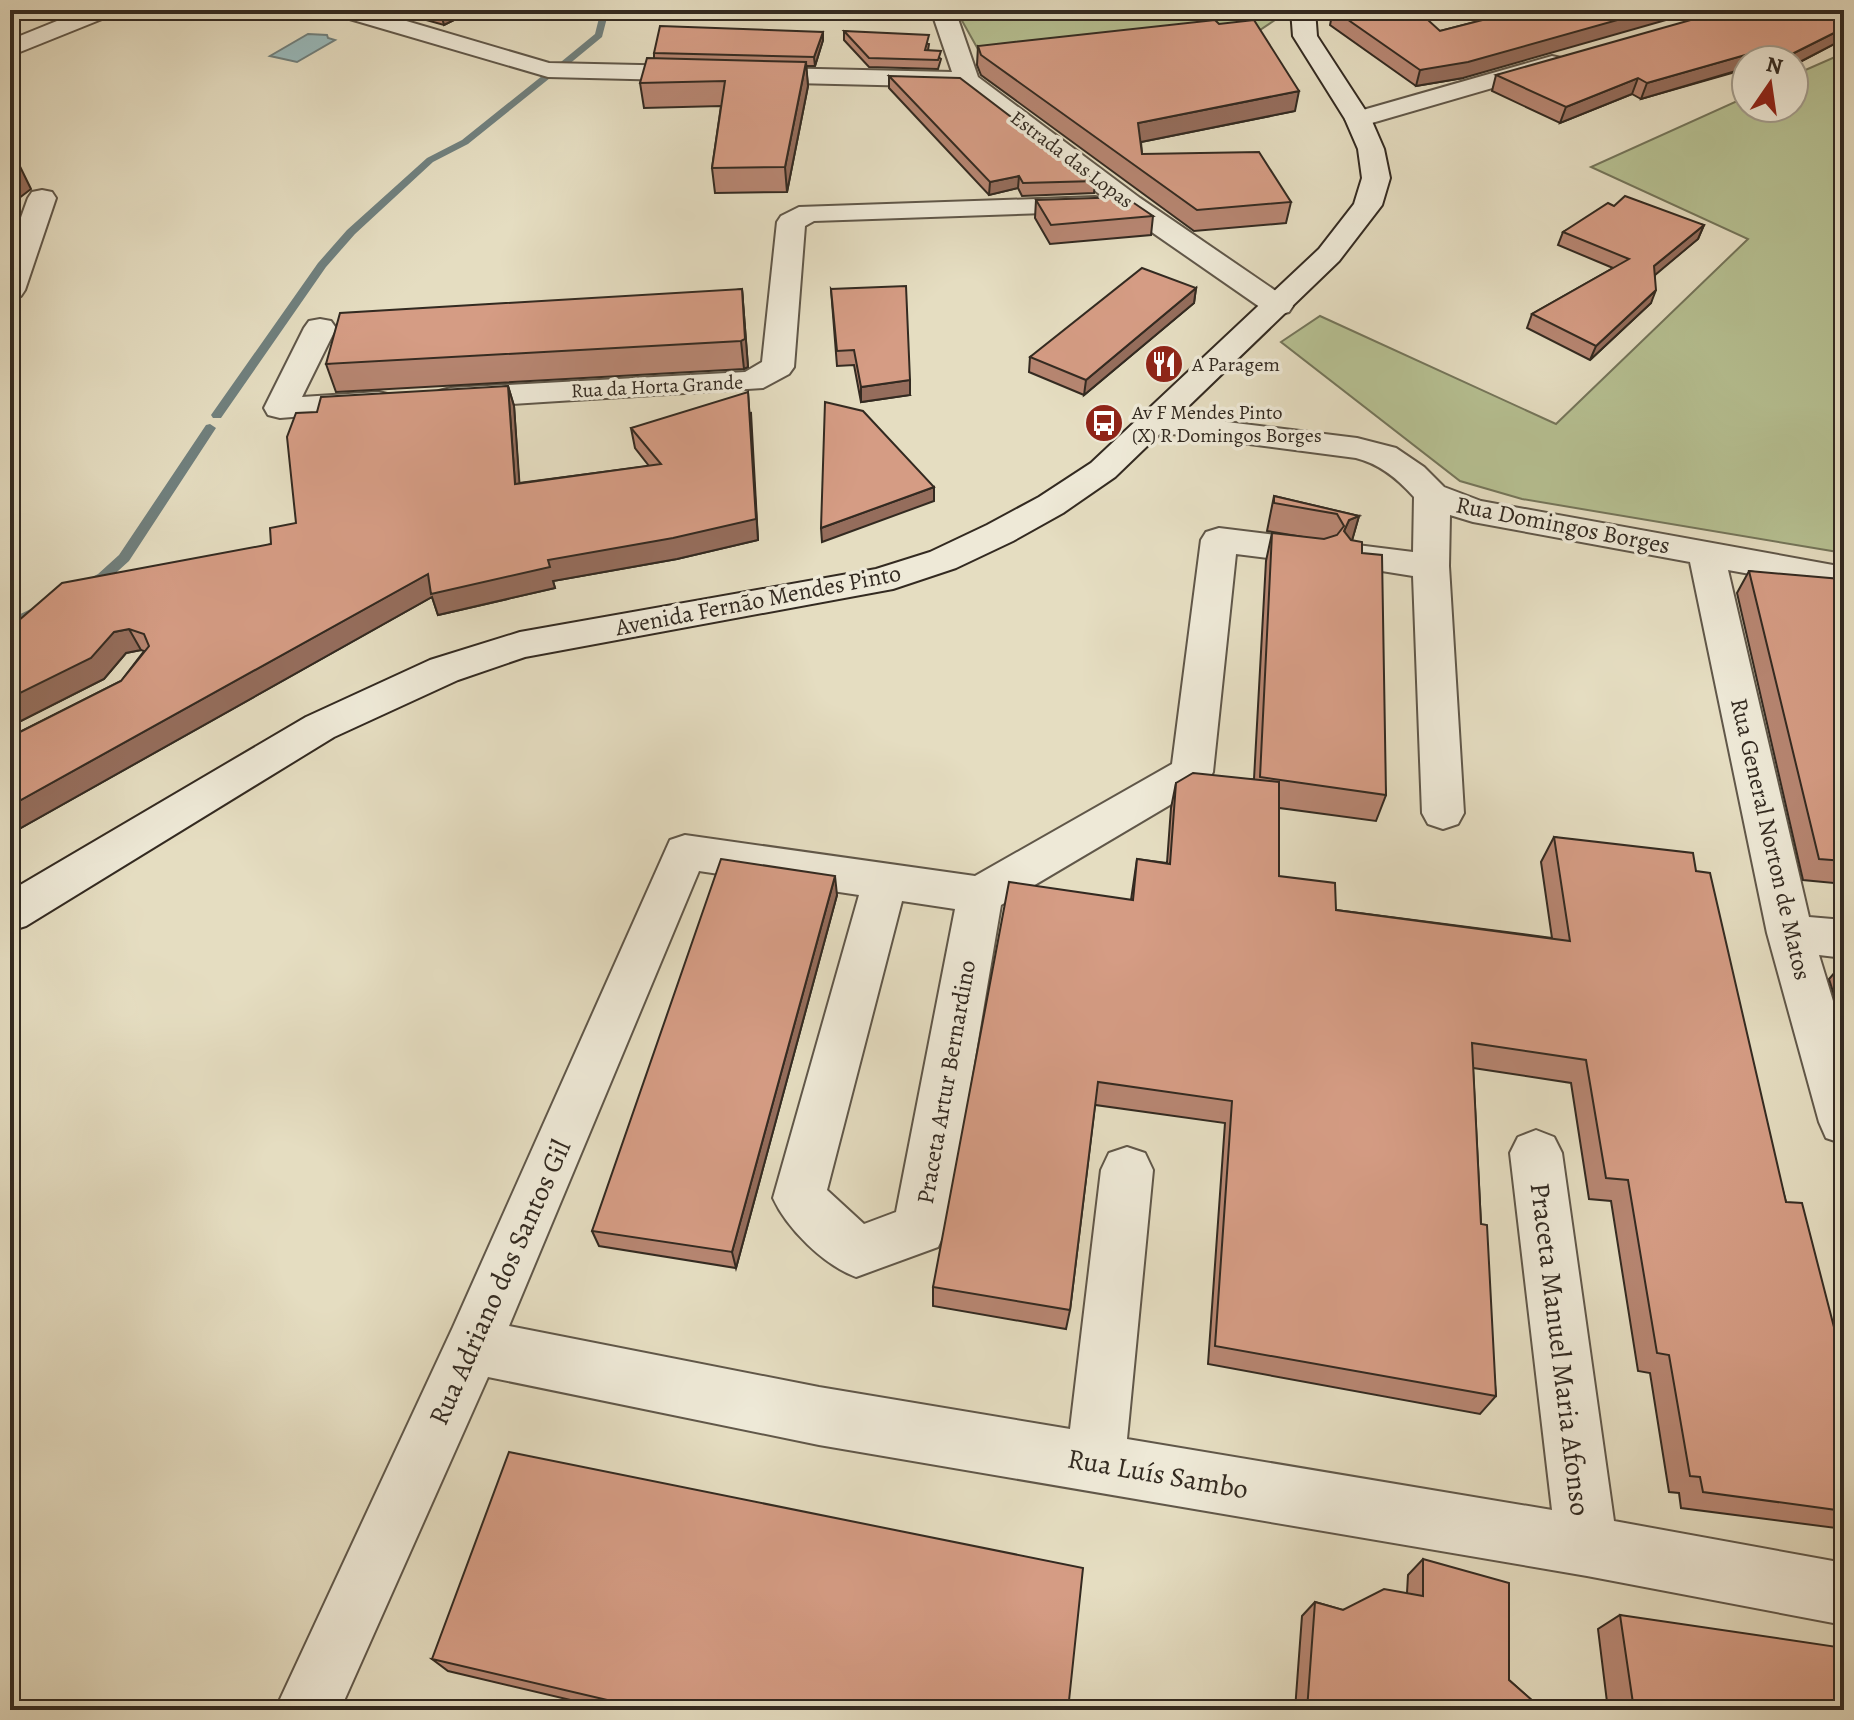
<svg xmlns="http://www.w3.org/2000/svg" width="1854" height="1720" font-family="Alegreya,serif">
<rect width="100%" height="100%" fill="#e5ddc1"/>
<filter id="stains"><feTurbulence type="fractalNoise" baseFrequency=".0025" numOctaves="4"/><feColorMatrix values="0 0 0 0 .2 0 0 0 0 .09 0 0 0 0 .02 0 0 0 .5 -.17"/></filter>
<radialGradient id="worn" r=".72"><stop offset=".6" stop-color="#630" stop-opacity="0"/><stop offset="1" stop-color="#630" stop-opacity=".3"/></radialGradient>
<!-- green -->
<g fill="#b6c092" stroke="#74755a" stroke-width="2">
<polygon points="956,10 1275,10 1275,20 1257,32 984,60"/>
<polygon points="1844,53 1844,553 1522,499 1460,481 1281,342 1320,316 1556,424 1748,239 1591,167 1746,97 1746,108 1794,108 1794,75"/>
</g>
<!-- water -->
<polygon fill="#99babc" stroke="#70807e" stroke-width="2" points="308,34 327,35 328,38 335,40 297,62 270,56"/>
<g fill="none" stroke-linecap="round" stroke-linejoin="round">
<!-- stream -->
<g fill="#70807e" fill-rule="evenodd">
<polygon points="601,10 609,10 602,37 562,70 556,70 556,66 595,34"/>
<polygon points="542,76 550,78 468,144 433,162 355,234 326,267 221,418 213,418 211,415 318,263 347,230 427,158 462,140"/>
<polygon points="210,424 216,428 129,561 108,580 91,589 81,589 81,583 98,574 119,555 206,425"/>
<polygon points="37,606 44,611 42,614 10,630 10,619"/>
</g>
<defs>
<g id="minor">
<polygon points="84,10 116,10 112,15 10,56 10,40"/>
<polygon points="332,10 369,10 549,63 952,72 931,10 955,10 978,77 1140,198 1289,300 1293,306 1289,312 1278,315 1267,312 1120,210 961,87 548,77 336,15"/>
<polygon points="1552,56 1561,58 1564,63 1561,68 1358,127 1349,124 1345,119 1349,114"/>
<polygon points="42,190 52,192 56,198 25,290 21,296 10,299 10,248 28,198 32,192"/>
<polygon points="1095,197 1105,199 1109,205 1105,211 814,221 805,226 794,367 789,374 763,388 451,408 439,405 435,398 439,391 451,388 745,372 762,362 777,222 781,216 799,207"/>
<polygon points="320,319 331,321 336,328 302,397 379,392 391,395 395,402 391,409 280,418 268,415 264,408 304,328 309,321"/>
<path d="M 1153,413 L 1357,438 L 1396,448 L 1424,467 L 1444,487 L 1481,501 L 1844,567 L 1844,591 L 1728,570 L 1809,917 L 1844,920 L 1844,958 L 1819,955 L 1844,1037 L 1844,1144 L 1826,1138 L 1819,1122 L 1767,933 L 1690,562 L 1473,522 L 1450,515 L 1449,566 L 1464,813 L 1458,824 L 1443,829 L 1428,824 L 1422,813 L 1413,576 L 1344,565 L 1339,557 L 1344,549 L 1357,545 L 1413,552 L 1414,497 C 1398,479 1380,464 1356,458 L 1141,430 L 1136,423 L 1141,416 Z"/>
<path d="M 1219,528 L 1316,540 L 1329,544 L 1334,552 L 1329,560 L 1316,564 L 1236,554 L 1213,772 L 1207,783 L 1001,905 L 946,1229 L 938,1247 L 856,1277 C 824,1265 787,1229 773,1198 L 859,895 L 699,871 L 509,1326 L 819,1387 L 1070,1429 L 1101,1170 L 1109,1153 L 1127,1147 L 1145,1153 L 1153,1170 L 1127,1439 L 1552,1510 L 1510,1153 L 1518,1137 L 1536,1130 L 1554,1137 L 1562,1153 L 1614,1521 L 1844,1563 L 1844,1625 L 1587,1576 L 819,1445 L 488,1377 L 340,1710 L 275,1710 L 453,1327 L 670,840 L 685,835 L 975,876 L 1172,764 L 1201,540 L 1206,532 ZM 902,901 L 955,909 L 896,1212 L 864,1224 L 827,1190 Z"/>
</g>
<polygon id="secondary" points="1291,10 1315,10 1317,36 1371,119 1384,149 1390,178 1382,205 1339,261 1115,477 1063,513 1013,541 956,568 893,589 525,657 458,680 334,737 26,926 10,931 10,891 306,717 430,660 520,632 876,569 930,552 987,525 1039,497 1091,463 1319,249 1354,204 1362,178 1358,149 1345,119 1293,36"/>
</defs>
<!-- minor casing -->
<use href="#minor" stroke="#605749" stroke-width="4"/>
<!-- secondary casing -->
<use href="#secondary" stroke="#332a21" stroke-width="4"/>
<!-- minor -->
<use href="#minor" fill="#eee9d7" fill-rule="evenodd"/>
<!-- secondary -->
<use href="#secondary" fill="#eee9d7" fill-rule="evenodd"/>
</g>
<!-- wall -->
<g fill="#b78672" stroke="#332a21" stroke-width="2">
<polygon points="390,10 474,10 444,25"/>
<polygon points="1333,10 1440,31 1498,16 1463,78 1416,86 1330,25"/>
<polygon points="1844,10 1844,39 1794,65 1794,60 1746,60 1746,69 1641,99 1632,94 1560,123 1492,91 1496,75"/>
<polygon points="844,31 929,44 928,50 941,59 938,69 869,67 844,40"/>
<polygon points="823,32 823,40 815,66 806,66 808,86 787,192 715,193 712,168 721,106 644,108 640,83 654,58 654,53"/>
<polygon points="978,46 1295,111 1141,142 1142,154 1291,202 1286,223 1194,231 981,75 977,65"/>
<polygon points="889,76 1095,181 1094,193 1022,196 1018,188 989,195 889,88"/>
<polygon points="1036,200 1153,216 1151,235 1050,244 1035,218"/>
<polygon points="1614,206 1704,225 1698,239 1655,274 1651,303 1590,360 1527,328 1532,314 1613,268 1558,245 1563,232"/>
<polygon points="1196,288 1194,303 1084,395 1029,372 1030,357"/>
<polygon points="742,289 748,367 744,369 336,392 326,364"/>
<polygon points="831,289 910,395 861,402 854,365 837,366"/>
<polygon points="508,386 514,406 519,483 649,466 635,448 631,428 751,413 758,540 677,559 553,581 555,588 438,615 432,597 10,834 10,736 16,734 121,681 144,651 141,650 126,653 104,679 17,723 10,722 10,628 271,544 296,523 317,412"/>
<polygon points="1274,496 1359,516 1352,540 1362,553 1386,795 1376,821 1279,808 1279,876 1336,910 1552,938 1541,862 1554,837 1696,871 1786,1202 1844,1366 1844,1380 1839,1383 1844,1404 1844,1524 1836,1528 1681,1508 1679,1493 1669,1492 1650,1373 1638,1371 1611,1201 1589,1199 1571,1083 1473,1068 1481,1224 1496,1396 1480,1414 1208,1364 1225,1123 1095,1105 1070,1310 1066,1329 933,1306 933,1287 1131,900 1137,859 1167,863 1171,808 1176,783 1254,779 1266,561 1272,533 1303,537 1267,531"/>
<polygon points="1749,571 1844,588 1844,884 1803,880 1737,593"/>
<polygon points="837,895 736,1268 599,1246 592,1231"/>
<polygon points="1844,962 1844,1027 1829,979"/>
<polygon points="1423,1559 1509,1680 1543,1710 1295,1710 1302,1616 1315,1602 1343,1610 1407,1593 1408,1575"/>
<polygon points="1620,1615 1844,1710 1608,1710 1598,1629"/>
<polygon points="432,1659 1068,1710 613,1710 448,1671"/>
</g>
<!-- shaded-wall -->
<g fill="#956d5c" stroke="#332a21" stroke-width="2">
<polygon points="440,10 474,10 444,25"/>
<polygon points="1653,10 1701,10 1463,78 1416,86 1420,70"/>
<polygon points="1844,28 1844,39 1794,65 1794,60 1780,60"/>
<polygon points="823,32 823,40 815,66 814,57"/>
<polygon points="1752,53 1749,60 1746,60 1746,68 1641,99 1647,83"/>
<polygon points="806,62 808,86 787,192 785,167"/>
<polygon points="1638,78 1632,94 1560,123 1566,107"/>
<polygon points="1299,91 1295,111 1136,143 1138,123"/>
<polygon points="10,146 31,189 10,205"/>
<polygon points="1019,176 1018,188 989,195 990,182"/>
<polygon points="1704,225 1698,239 1649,280 1654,266"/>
<polygon points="1196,288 1194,303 1084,395 1086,380"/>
<polygon points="742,289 748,367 744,369 741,341"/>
<polygon points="1656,290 1651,303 1590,360 1596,346"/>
<polygon points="910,380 910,395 861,402 861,387"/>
<polygon points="508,386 514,406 521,505 515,484"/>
<polygon points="748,392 758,540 677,559 553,581 555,588 438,615 432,597 10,834 10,806 428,574 548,560"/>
<polygon points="934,487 934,501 822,542 821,528"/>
<polygon points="1359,516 1351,544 1344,531 1349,520"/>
<polygon points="129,629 141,650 126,653 104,679 17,723 10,713 10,698 114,632"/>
<polygon points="835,876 837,895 736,1268 732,1252"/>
</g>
<!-- building -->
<g fill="#d59c84" stroke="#332a21" stroke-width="2">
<polygon points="1334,10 1417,10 1440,31 1498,16 1511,10 1653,10 1468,62 1420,70"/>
<polygon points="1726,10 1844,10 1844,28 1780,60 1768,60 1752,53 1647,83 1638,78 1566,107 1496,75"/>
<polygon points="1215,20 1219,24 1254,20 1299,91 1138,123 1142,154 1259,152 1291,202 1197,210 981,55 978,46"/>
<polygon points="660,26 823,32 814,57 654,53"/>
<polygon points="844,31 929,35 925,50 941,51 938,60 869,58"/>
<polygon points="647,58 806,62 785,167 712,168 725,81 640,83"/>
<polygon points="889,76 960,78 1095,181 1023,183 1019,176 990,182"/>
<polygon points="1625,196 1704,225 1654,266 1656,290 1596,346 1532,314 1629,259 1563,232 1608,203 1614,206"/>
<polygon points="1125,197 1153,216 1051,225 1036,200"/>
<polygon points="1142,268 1196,288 1086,380 1030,357"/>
<polygon points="906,286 910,380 861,387 854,350 837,351 831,289"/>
<polygon points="742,289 745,339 741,341 326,364 340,313"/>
<polygon points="508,386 515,484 661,464 631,428 748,392 756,519 673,538 548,560 550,567 431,594 428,574 10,806 10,736 16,734 121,681 149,646 144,634 129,629 114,632 91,658 10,698 10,628 62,583 271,544 270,528 296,523 287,437 296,413 317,412 321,397"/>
<polygon points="825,402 863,411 934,487 821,528"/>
<polygon points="1274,496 1359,516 1349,520 1344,531 1351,540 1362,542 1362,553 1382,555 1386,795 1260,777 1272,533 1324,539 1337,535 1344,526 1337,514 1274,503"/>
<polygon points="1749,571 1841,579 1844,588 1844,861 1819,859"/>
<polygon points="1193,773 1279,782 1279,876 1335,883 1336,910 1570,941 1554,837 1693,853 1696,871 1710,873 1786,1202 1802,1203 1844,1366 1844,1378 1838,1377 1844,1404 1844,1511 1703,1492 1700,1477 1690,1476 1669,1355 1657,1353 1628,1180 1606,1178 1586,1060 1472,1043 1481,1224 1487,1225 1496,1396 1215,1346 1232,1101 1098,1082 1070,1310 933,1287 1009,882 1133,900 1137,859 1170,864 1176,783"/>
<polygon points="721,859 835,876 732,1252 592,1231"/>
<polygon points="509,1452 1083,1568 1068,1710 650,1710 432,1659"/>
<polygon points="1423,1559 1509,1583 1509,1680 1543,1710 1307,1710 1315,1602 1343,1610 1384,1589 1423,1596"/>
<polygon points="1620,1615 1844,1648 1844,1710 1634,1710"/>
</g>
<!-- icons -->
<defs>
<symbol id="restaurant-disc" viewBox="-11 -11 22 22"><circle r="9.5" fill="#8f2418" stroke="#eee9d7"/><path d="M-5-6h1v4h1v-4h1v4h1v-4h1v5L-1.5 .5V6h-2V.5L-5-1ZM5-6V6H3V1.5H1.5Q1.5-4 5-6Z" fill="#fff"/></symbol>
<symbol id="bus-disc" viewBox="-11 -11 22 22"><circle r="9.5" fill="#8f2418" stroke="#eee9d7"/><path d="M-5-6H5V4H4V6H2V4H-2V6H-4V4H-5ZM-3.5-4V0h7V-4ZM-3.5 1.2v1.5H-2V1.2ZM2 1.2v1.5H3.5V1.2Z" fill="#fff"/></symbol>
</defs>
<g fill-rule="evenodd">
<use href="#restaurant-disc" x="1142" y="342" width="44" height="44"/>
<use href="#bus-disc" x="1082" y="401" width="44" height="44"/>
</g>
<g text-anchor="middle" stroke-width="7" stroke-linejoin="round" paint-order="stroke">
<!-- far-street labels -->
<g font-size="20" fill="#332a21" stroke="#eee9d7">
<text transform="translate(1072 159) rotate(37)" y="7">Estrada das Lopas</text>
<text transform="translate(657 386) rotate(-3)" y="7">Rua da Horta Grande</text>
</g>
<!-- far-poi labels -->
<g font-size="20" fill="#332a21" stroke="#eee9d7" text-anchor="start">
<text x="1192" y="371">A Paragem</text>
<text x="1132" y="419">Av F Mendes Pinto<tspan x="1132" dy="23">(X) R Domingos Borges</tspan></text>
</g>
<!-- street labels -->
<g font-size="24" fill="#332a21" stroke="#eee9d7">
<text transform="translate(1563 525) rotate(11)" y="8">Rua Domingos Borges</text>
<text transform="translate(758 600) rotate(-11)" y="8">Avenida Fernão Mendes Pinto</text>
<text transform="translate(1771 839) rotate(77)" y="8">Rua General Norton de Matos</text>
<text transform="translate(946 1082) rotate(-80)" y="8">Praceta Artur Bernardino</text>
</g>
<!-- near-street labels -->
<g font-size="28" fill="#332a21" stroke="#eee9d7">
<text transform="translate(499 1282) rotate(-66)" y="10">Rua Adriano dos Santos Gil</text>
<text transform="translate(1561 1349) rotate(83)" y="10">Praceta Manuel Maria Afonso</text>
<text transform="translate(1158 1473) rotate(10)" y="10">Rua Luís Sambo</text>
</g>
</g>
<!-- margin -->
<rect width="1854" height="1720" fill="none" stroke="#e5ddc1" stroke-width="40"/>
<rect x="12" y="12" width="1830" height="1696" fill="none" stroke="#332a21" stroke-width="4"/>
<rect x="20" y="20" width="1814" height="1680" fill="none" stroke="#332a21" stroke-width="2"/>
<!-- north arrow -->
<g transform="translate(1770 84) rotate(13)"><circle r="38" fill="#eee9d7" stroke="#a39d8e" stroke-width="2"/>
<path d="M0-6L14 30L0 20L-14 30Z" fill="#8f2418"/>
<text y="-12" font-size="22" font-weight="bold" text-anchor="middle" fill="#332a21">N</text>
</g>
<rect width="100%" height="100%" filter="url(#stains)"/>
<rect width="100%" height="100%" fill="url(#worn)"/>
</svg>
